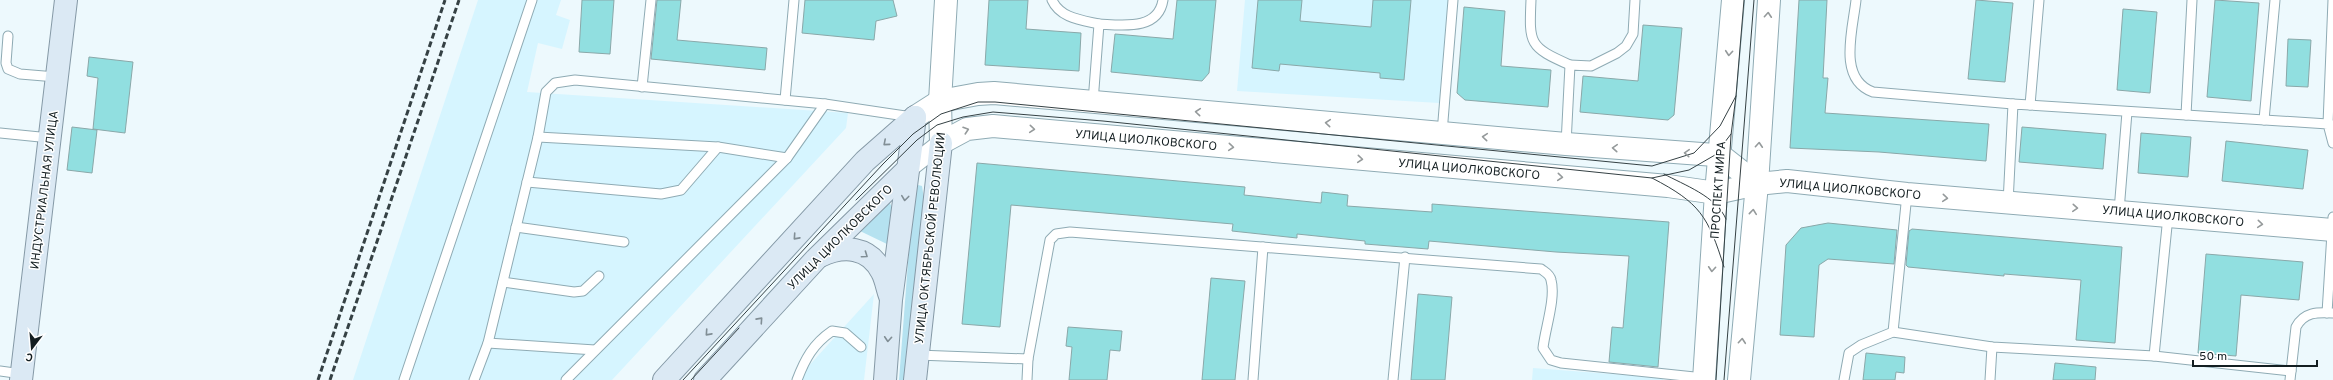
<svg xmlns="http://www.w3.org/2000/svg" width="2333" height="380" font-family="Overpass,sans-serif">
<rect width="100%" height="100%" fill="#edf9fd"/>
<!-- built -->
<g fill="#d6f5ff">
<polygon points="478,0 561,0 556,15 570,20 562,49 538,43 527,92 848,113 846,128 612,380 353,380"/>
<polygon points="1245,0 1448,0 1439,103 1237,91"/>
<polygon points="874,294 864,380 796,380"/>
<polygon points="1533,368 1664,378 1663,380 1532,380"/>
</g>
<!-- green -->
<g fill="#b5e2f0">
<polygon points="914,184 922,186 925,205 910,380 899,380"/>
<polygon points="889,201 894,212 889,245 860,231"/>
</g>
<!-- building -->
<g fill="#91dfe0" stroke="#8aa8a9">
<polygon points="582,0 614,0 610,54 579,52"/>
<polygon points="657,0 681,0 677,40 767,48 765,70 651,59"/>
<polygon points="805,0 893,0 897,16 876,21 874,40 802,33"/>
<polygon points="989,0 1028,0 1026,29 1081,33 1079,71 985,65"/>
<polygon points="1177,0 1216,0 1209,73 1202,81 1111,72 1115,34 1173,39"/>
<polygon points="1258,0 1302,0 1300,21 1371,27 1373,0 1411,0 1404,80 1380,78 1380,73 1280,64 1279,71 1252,68"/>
<polygon points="1799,0 1827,0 1823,78 1828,78 1825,113 1989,124 1986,161 1879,152 1790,148"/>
<polygon points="1976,0 2013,3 2005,82 1968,79"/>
<polygon points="2215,0 2259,3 2251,101 2207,97"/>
<polygon points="1464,7 1505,11 1501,66 1551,70 1548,107 1465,100 1457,93"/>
<polygon points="2123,9 2157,12 2150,93 2117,90"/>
<polygon points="1643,25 1682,28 1674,115 1668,120 1580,112 1583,76 1638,81"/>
<polygon points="2288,39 2311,40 2308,87 2286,86"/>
<polygon points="89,57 133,62 125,133 93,129 98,78 87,76"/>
<polygon points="72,127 97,130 92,173 67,170"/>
<polygon points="2022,127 2106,134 2103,169 2019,162"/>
<polygon points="2141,133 2191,137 2188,177 2138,173"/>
<polygon points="2226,141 2308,150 2303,189 2222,181"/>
<polygon points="977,163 1245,187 1244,195 1321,203 1322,192 1348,195 1347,206 1432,212 1432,204 1669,222 1658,367 1609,362 1612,327 1623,328 1629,256 1556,252 1429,241 1428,249 1365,244 1365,241 1297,234 1297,238 1232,231 1233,224 1011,205 1000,327 962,324"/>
<polygon points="1828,223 1897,230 1894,264 1828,259 1819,265 1814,337 1780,335 1786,245 1801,228"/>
<polygon points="1912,229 2122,247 2115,343 2076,340 2081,280 2004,274 2004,276 1908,267 1906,265 1909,231"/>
<polygon points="2206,254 2303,262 2299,300 2241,295 2236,356 2198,353"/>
<polygon points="1211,278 1245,281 1235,380 1202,380"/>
<polygon points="1418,294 1452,297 1445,380 1411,380"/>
<polygon points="1068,327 1122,331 1120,351 1110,350 1107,380 1069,380 1072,347 1066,346"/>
<polygon points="1866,353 1905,357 1904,373 1896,372 1895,380 1863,380"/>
<polygon points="2055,363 2096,367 2095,380 2053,380"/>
</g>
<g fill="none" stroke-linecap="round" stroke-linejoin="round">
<defs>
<g id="service">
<path d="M 1052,0 C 1060,18 1081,20 1099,24"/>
<path d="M 1531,0 C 1529,44 1529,47 1570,65"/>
<path d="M 1856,0 C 1853,29 1837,79 1873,92 L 2013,104"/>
<polyline points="2333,0 2328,124 2333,125"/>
<polyline points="8,36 6,63 8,69 20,74 56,77"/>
<polyline points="642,87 651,0"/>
<polyline points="785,100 794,0"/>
<path d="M 1093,102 L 1099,24 C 1122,25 1158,31 1163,0"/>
<polyline points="2030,105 2039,0"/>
<polyline points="2186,115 2328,124 2333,143"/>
<polyline points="2264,120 2275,0"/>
<polyline points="0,133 50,138"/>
<polyline points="1442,133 1453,0"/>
<polyline points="538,137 718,147 787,158"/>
<polyline points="1566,144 1570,65 1591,66 1617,53 1626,46 1633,34 1635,0"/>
<polyline points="527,182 661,194 681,190 718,147"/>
<polyline points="2008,203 2013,104 2186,115 2192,0"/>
<polyline points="2119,211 2127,112"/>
<polyline points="516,227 624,242"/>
<polyline points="503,282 574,292 583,291 599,276"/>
<polyline points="2327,313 2333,217"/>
<polyline points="1893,332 1907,194"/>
<polyline points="488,343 595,350"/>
<path d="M 917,355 L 1028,359 L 1050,240 L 1056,234 L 1070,232 L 1541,269 C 1545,272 1550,274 1551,280 C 1556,298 1545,329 1543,348 L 1551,360 L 1561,363 L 1704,378"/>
<polyline points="2154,356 2168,216"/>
<polyline points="0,371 22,374"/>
<polyline points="404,380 532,0"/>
<polyline points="474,380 488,343 538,137 546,92 555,83 575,80 825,104 912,117"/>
<polyline points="566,380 787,158 825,104"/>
<path d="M 797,380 C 805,359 813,344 832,331 L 845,333 L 861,347"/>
<polyline points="1027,380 1028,359"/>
<polyline points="1253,380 1263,247"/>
<polyline points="1393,380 1405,257"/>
<polyline points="1844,380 1849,353 1861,345 1893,332 1992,347 2154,356 2291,371"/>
<polyline points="1990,380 1992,347"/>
<path d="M 2290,380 L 2296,327 C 2304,312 2317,312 2333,313"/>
</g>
<polyline id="minor" points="908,169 941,143"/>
<g id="tertiary">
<polyline points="940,101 946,0"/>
<polyline points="1757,184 1787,181 1907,194 2333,230"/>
</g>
<g id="secondary">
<polyline points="940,101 941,143"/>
<polyline points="915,117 940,101 978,94 994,93 1566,144 1715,155 1720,155 1757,184"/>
<polyline points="941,143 967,129 993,126 1668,186 1716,193 1757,184"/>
<polyline points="1704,380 1716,193 1733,0"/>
<polyline points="1739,380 1757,184 1769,0"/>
</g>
<g id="primary">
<path d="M 820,256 C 843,245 869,246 882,272 C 886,279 887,288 890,296"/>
<polyline points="21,380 66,0"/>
<polyline points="664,380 865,161 915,117"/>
<polyline points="705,380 816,259 908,169"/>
<polyline points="885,380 891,300 915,117"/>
<polyline points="915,380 941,143"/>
</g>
</defs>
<!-- service casing -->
<use href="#service" stroke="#8fabb4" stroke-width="11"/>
<!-- minor casing -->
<use href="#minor" stroke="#8fabb4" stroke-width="20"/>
<!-- tertiary casing -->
<use href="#tertiary" stroke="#8fabb4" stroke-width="24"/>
<!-- secondary casing -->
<use href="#secondary" stroke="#8fabb4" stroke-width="24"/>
<!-- primary casing -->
<use href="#primary" stroke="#8599a6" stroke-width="24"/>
<!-- service -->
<use href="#service" stroke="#fff" stroke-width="9"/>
<!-- minor -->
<use href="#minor" stroke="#fff" stroke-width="18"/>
<!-- tertiary -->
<use href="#tertiary" stroke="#fff" stroke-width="22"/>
<!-- secondary -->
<use href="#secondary" stroke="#fff" stroke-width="22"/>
<!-- primary -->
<use href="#primary" stroke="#dbe9f4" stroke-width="22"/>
<!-- tram -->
<g stroke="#354144" stroke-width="1">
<path d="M 1664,174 C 1684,185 1716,196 1726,219"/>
<polyline points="1652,178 1689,170 1715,155 1731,134"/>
<path d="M 856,200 L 917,140 L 937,125 L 963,117 L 993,112 L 1103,121 L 1652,178 C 1700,203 1708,216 1724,267"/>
<polyline points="683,380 883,164 913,134 941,114 978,102 995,102 1652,166 1694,153 1720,126 1736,96"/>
<polyline points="691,380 739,328"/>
<polyline points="1716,380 1731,135 1736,96 1744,0"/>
<polyline points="1724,380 1754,0"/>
</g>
<!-- rail -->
<g stroke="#354144" stroke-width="3" stroke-dasharray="6 3" stroke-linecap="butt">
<polyline points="318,380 445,0"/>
<polyline points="330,380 459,0"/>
</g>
</g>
<!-- one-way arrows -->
<defs><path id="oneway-chevron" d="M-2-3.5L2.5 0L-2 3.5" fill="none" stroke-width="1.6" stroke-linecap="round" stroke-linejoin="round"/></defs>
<g stroke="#959a9b">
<use href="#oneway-chevron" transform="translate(1768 15) rotate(-86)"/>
<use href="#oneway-chevron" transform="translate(1729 53) rotate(95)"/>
<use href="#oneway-chevron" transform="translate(1198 112) rotate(-175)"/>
<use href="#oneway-chevron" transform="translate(1328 123) rotate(-175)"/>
<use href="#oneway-chevron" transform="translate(1032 129) rotate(5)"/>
<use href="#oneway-chevron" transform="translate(966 130) rotate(-18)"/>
<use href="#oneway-chevron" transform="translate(1485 137) rotate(-175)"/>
<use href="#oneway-chevron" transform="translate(1759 145) rotate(-86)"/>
<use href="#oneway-chevron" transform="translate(1231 147) rotate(5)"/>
<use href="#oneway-chevron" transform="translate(1615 148) rotate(-176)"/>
<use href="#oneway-chevron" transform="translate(1687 153) rotate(-176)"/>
<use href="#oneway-chevron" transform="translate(1360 159) rotate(5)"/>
<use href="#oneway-chevron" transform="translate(1560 177) rotate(5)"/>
<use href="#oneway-chevron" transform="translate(1945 198) rotate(5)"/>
<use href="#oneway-chevron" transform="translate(2075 208) rotate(4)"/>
<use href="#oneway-chevron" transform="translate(1753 212) rotate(-84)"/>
<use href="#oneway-chevron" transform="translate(2260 224) rotate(5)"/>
<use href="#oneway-chevron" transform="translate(1712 269) rotate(94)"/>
<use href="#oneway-chevron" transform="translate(1742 341) rotate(-85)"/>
</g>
<g stroke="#818e95">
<use href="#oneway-chevron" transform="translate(886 143) rotate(139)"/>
<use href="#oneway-chevron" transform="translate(905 198) rotate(97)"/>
<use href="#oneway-chevron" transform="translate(796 237) rotate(132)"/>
<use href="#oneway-chevron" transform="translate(865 255) rotate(35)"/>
<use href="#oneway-chevron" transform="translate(760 320) rotate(-48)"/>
<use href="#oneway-chevron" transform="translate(708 333) rotate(132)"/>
<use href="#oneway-chevron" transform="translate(888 339) rotate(94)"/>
</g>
<g text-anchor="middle" stroke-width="3" stroke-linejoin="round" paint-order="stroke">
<!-- street labels -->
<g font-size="12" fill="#131e21" stroke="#fff">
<text transform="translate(1146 140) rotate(5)" y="4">УЛИЦА ЦИОЛКОВСКОГО</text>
<text transform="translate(1469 169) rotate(5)" y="4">УЛИЦА ЦИОЛКОВСКОГО</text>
<text transform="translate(1850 189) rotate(5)" y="4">УЛИЦА ЦИОЛКОВСКОГО</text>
<text transform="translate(44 190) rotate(-83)" y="4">ИНДУСТРИАЛЬНАЯ УЛИЦА</text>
<text transform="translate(1718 190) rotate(-86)" y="4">ПРОСПЕКТ МИРА</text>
<text transform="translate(2173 216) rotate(5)" y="4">УЛИЦА ЦИОЛКОВСКОГО</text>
<text transform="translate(840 237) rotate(-45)" y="4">УЛИЦА ЦИОЛКОВСКОГО</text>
<text transform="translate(930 238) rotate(-84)" y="4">УЛИЦА ОКТЯБРЬСКОЙ РЕВОЛЮЦИИ</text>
</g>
</g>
<!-- north arrow -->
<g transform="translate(32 348) rotate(196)" stroke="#ffffff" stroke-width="3" paint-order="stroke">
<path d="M0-3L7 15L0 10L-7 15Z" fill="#131e21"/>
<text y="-6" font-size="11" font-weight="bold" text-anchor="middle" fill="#131e21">С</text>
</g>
<!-- scale -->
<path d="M2193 360v6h124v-6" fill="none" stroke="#131e21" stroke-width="2"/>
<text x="2199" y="360" font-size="12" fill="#131e21" stroke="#ffffff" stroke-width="3" paint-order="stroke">50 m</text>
</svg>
